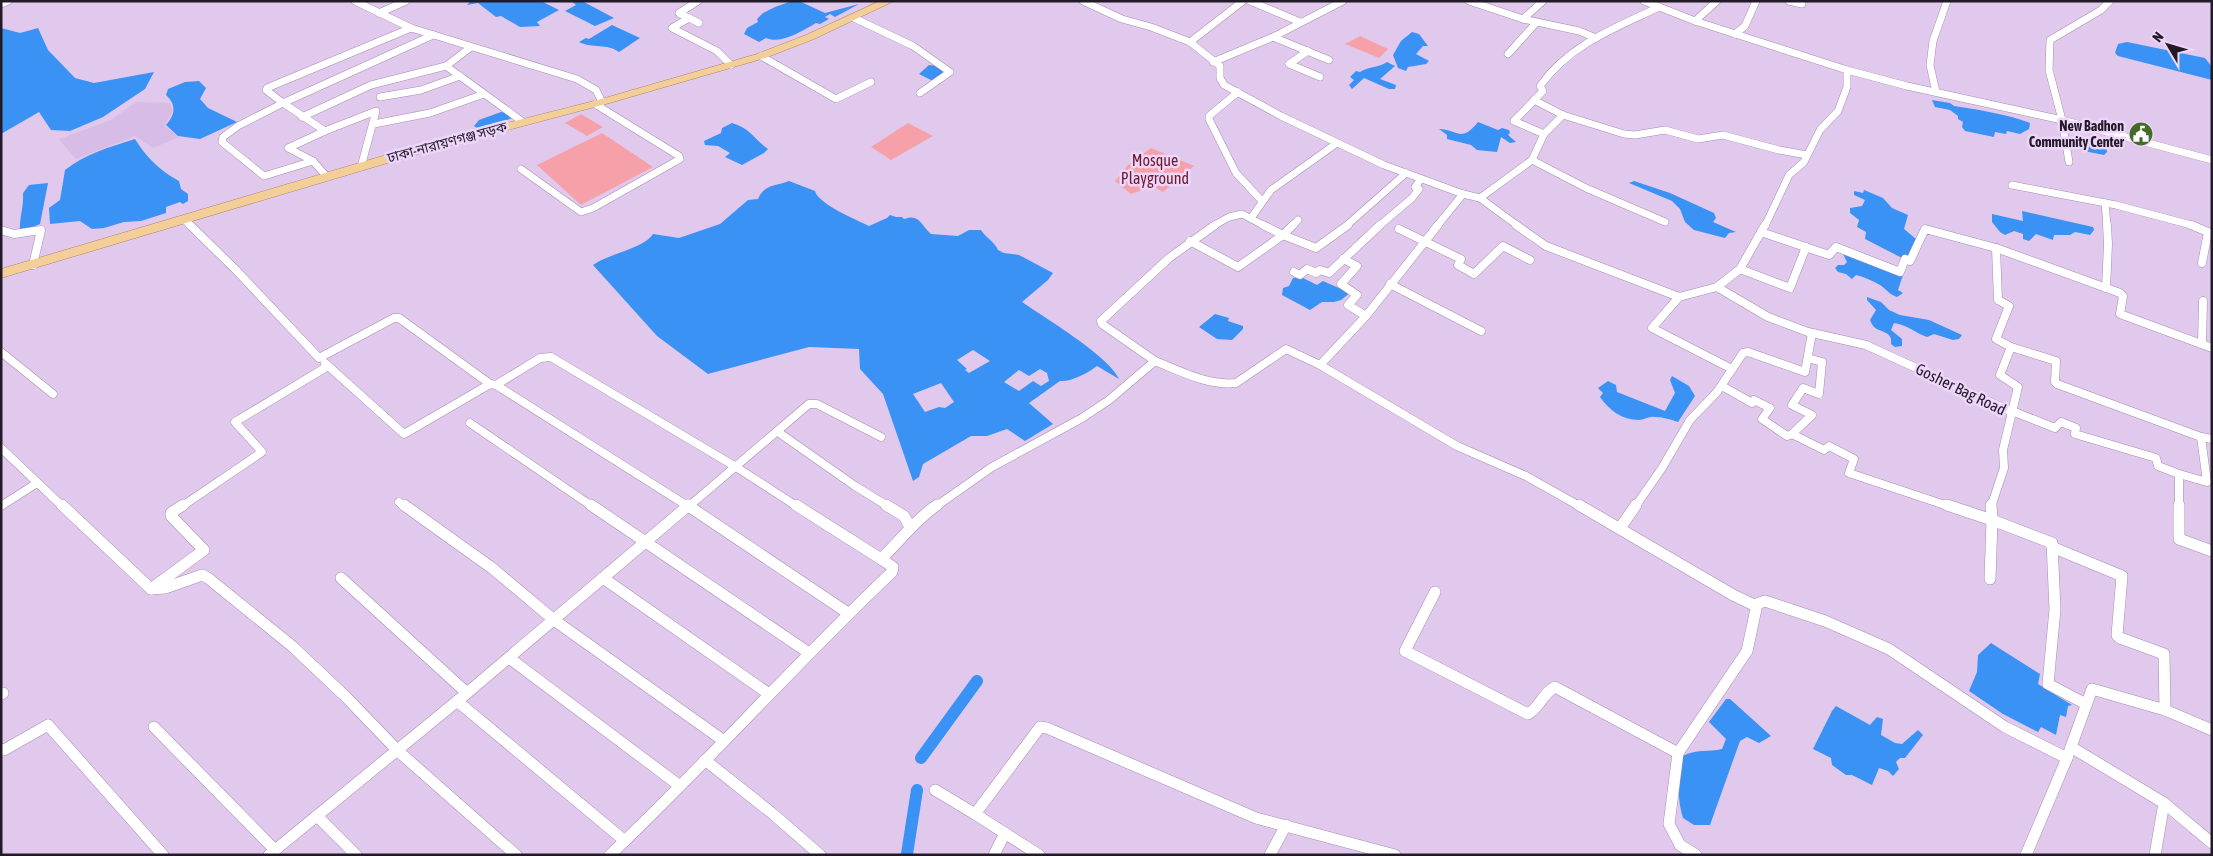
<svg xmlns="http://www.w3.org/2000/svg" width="2213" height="856" font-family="'Asap Condensed','Noto Sans Bengali',sans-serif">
<rect width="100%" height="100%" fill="#e1c9ed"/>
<!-- built -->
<polygon fill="#d7bce6" points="136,102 170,103 173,111 164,126 179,137 153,148 135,136 76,159 59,139 111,120"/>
<!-- green -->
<g fill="#f6a1a9">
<polygon points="1360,36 1388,49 1379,58 1345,44"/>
<polygon points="581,114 603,127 587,136 565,123"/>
<polygon points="908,123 933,136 891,160 871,147"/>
<polygon points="602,133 653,167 581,205 537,165"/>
<polygon points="1151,148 1194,166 1163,192 1153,186 1131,194 1115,181 1128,165"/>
</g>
<!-- water -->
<g fill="#3a92f4" fill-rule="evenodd">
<polygon points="471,1 541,1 559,10 537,22 540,26 520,27 501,16 496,17 478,3 467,5"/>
<polygon points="571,1 582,1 614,18 595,26 565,11 576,5"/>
<path d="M 792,1 L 799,1 L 825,13 L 859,4 L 835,17 L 830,14 L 825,17 L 829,19 L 820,24 L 816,23 C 805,29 782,45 766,38 L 759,42 L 744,34 L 747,28 L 758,22 L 757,19 L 763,13 L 775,7 Z"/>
<path d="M 612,25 L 640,38 L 619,52 C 607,43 593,49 579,42 L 586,38 L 589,39 Z"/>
<polygon points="1,28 20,33 38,28 48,50 75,78 94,83 154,72 145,89 103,117 70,131 51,130 39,112 1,134"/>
<polygon points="1412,32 1419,34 1428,46 1423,46 1416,54 1429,61 1426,64 1408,67 1406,71 1398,68 1393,55 1401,41"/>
<polygon points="2127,42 2205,58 2212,67 2212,80 2118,56 2115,53 2118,44"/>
<path d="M 1387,62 L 1395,66 L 1380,79 L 1396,85 L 1395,89 L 1389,89 L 1364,78 L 1352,89 L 1349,85 L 1354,80 L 1350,77 L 1356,71 L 1360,72 C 1370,66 1378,68 1387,62 Z"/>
<polygon points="929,65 938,66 946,73 933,81 919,74"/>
<path d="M 199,81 L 206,88 L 200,99 L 208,108 L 237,122 L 200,139 L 178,136 L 166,125 C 175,115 177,105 166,95 L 168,89 L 185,82 Z"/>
<path d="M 1932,100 L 1950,103 L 1954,106 C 1980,110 2006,114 2030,123 L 2029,129 L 2020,134 L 2007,131 L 2006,134 L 1995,132 L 1994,137 L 1965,131 L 1962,127 L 1963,122 L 1958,119 L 1958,116 L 1950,110 L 1935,107 Z"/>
<polygon points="501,112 507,113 512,118 500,123 477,128 474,126 479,120"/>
<path d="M 1478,122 L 1498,130 L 1502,128 L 1509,130 L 1510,133 L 1508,135 L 1516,142 L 1510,143 L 1501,137 L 1497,152 L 1477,150 L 1471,145 L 1447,139 L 1447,135 L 1439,129 C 1459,130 1461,143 1478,122 Z"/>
<path d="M 732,123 C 750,128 754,139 768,149 L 764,153 L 742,165 L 725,157 L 730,153 L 718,146 L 705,145 L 704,141 L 721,133 L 722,128 Z"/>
<polygon points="2075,138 2106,147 2107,152 2104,155 2084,151 2071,145 2071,142"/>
<path d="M 135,139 C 146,157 160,171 179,181 L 181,189 L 188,194 L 188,201 L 183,204 L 180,202 L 166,207 L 166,213 L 141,221 L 124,222 L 104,228 L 92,229 L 80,221 L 50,224 L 49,208 L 60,200 L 65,170 C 85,154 110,147 135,139 Z"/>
<path d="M 789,181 L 815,191 C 818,204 857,220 869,226 L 887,218 L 890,215 L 896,217 L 902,217 L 904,219 C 919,213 921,225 931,234 L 958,236 L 969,230 L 981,230 C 986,238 995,242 998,250 L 1004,253 L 1019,255 L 1053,273 L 1048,280 L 1022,302 C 1045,318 1109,356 1119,379 L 1097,366 C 1088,373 1071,382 1060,381 L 1029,403 L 1053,424 L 1025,441 L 1007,429 L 987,436 L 971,436 L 923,464 L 919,477 L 913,481 L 883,394 L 860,369 L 859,349 L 809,347 L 708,374 L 657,336 L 593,265 C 610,253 643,249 653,234 L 679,238 L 720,224 L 748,200 L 758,199 C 764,184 777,186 789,181 ZM 973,350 L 990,361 L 969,373 L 965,370 L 967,369 L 957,360 ZM 1040,369 L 1047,373 L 1049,381 L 1041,386 L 1033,381 L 1019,391 L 1004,382 L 1019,370 L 1029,376 ZM 941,383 L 954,402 L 945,408 L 939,407 L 925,412 L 913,394 Z"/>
<polygon points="1634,181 1670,193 1714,213 1716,218 1713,222 1736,232 1729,233 1725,238 1694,230 1685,222 1680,209 1672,201 1629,183"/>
<path d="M 48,183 L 40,224 L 20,232 C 19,218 24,207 23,193 L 29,185 Z"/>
<polygon points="1864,190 1883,198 1892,208 1908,215 1904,229 1916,239 1908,259 1902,258 1865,239 1866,232 1857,227 1859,220 1850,213 1850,208 1862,206 1865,200 1854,195 1854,191 1863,193"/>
<polygon points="2022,211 2093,227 2094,230 2090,235 2075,232 2070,235 2054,235 2053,240 2036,234 2029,241 2023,239 2023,234 2014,231 2005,235 2000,232 1992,222 1992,214 2023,221"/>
<path d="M 1848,253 L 1903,275 L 1898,290 L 1903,293 L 1897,297 C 1890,295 1886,289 1880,285 C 1873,281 1864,277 1856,275 L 1852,279 L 1846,274 L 1838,272 L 1835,268 L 1838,265 L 1844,265 L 1847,262 L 1843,254 Z"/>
<polygon points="1301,277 1317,285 1323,281 1350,293 1341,300 1334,302 1322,302 1310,310 1282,295 1283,288 1289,286 1293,278"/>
<path d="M 1867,297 L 1881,302 L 1889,310 L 1900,315 L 1929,320 L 1962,335 L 1959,339 L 1953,340 L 1934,334 L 1927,337 C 1915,333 1908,325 1894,323 L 1891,330 L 1902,339 L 1902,346 L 1895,347 L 1891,344 C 1893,331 1881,333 1874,327 C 1872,325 1871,322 1870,320 L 1876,310 L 1867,300 Z"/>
<polygon points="1215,314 1229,318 1228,321 1243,326 1243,329 1232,340 1217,339 1199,327"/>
<path d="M 1672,376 L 1689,386 L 1695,396 L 1678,422 C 1670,419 1662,417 1655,417 C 1649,416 1644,420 1639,420 C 1622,420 1609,410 1600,397 L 1603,393 L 1598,388 L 1608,381 L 1616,385 L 1617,392 L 1665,411 L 1675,393 L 1670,380 Z"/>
<polygon points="1991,643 2040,674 2038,684 2072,705 2068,706 2066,717 2060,715 2056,735 2041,727 2038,732 2003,714 1969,691 1977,672 1978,655"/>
<path d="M 1726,699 L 1730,699 L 1771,736 L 1759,743 L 1747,737 L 1740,741 L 1710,825 L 1694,825 L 1683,818 C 1676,795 1679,778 1683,756 C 1695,749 1709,752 1722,749 L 1726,739 L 1709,722 Z"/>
<polygon points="1836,706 1870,725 1877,717 1883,719 1881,735 1895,743 1902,744 1918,730 1923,735 1905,758 1900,758 1896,762 1899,769 1893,776 1888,771 1879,768 1872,785 1852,775 1846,775 1832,765 1831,758 1813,749 1832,711"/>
</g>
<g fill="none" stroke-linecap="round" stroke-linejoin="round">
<!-- canal -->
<g stroke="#3a92f4" stroke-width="12">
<polyline points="921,758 977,681"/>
<polyline points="907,854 917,790"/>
</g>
<defs>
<g id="minor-far2">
<polyline points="355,1 411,28 577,79 596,90 602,102"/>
<polyline points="698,1 679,13 689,18 672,28 717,51 731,65"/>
<polyline points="1083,1 1122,19 1151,27 1190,42 1220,66 1220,78 1224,85 1281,116 1384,165 1463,194 1480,198 1518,226"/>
<polyline points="1250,1 1300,22"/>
<polyline points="1469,1 1523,19 1579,31 1596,38"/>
<polyline points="1644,1 1695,21 1847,70"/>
<polyline points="1789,1 1802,4"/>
<polyline points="1,4 8,1"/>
<polyline points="379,13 406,1"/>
<polyline points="689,18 699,23"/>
<polyline points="854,18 913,46 950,72 920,93"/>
<polyline points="1523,19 1543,1"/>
<polyline points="1695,21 1717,1"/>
<polyline points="1735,34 1745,26 1756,1"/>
<polyline points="1273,37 1329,60"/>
<polyline points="1190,42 1243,1"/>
<polyline points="471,47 446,66 523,122"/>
<polyline points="1308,51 1289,64 1320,77"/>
<polyline points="1508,54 1536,23"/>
<polyline points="761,56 836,99 871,82"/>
<polyline points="1213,62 1273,37 1343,1"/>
<polyline points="1238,92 1209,116 1209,119 1236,173 1262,201"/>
<polyline points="1936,92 1930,65 1933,41 1947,1"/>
<polyline points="380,97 421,90 460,76"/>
<polyline points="1534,100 1563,115 1624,134 1635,135 1665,130 1698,139 1723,135 1779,150 1807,155"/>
<polyline points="302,117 371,85 446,66"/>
<polyline points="374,124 430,113 484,94"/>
<polyline points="325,131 376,111 361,167"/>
<polyline points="1544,134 1563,115"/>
<polyline points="1532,160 1586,188 1665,222"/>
<polyline points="313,161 264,176 222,142 223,137 238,126 283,103 266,90 267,88 411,28"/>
<polyline points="2069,162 2062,120 2212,160"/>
<polyline points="521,169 581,212 593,208 680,159 679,156 595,104"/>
<polyline points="327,177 313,161 288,148 325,131 283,103 433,35"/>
<polyline points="2012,185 2116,205 2195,226"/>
<path d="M 1480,198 L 1532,160 L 1544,134 L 1514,121 L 1543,91 L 1540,86 C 1569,45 1615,28 1659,7"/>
<polyline points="2105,203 2107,226"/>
<polyline points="1251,218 1271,190 1337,143"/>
<polyline points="185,220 191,226"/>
<polyline points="1213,226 1229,217 1242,214 1265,226"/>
<polyline points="1292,226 1298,220"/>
<polyline points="1346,226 1406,173"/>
<polyline points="1379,226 1412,198 1419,189 1415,187 1421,179"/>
<polyline points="1437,226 1463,194"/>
<polyline points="1765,226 1789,175 1804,162 1820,130 1838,111 1847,87 1847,70 1907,86 2062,120 2049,70 2050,40 2101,10 2110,1"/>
</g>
<g id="minor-far1">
<polyline points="190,225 236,270 319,358 394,318 399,318 490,384 496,385 540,358 551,357 736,467 798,507"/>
<polyline points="1263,225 1283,235 1293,225"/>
<polyline points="1438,225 1366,316 1320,365 1457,446 1526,476 1581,507"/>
<polyline points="1516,225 1546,246 1679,297 1717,287 1740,269 1765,225"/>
<polyline points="2191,225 2208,232 2202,263"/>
<polyline points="1399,229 1461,259 1458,265 1474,274 1503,246 1530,260"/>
<polyline points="1,230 14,234 41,230 33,265"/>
<polyline points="1761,232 1829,255 1836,247 1900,272 1905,259 1910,261 1925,229 1996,248 1998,300 2009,306 1996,339 2011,347 2000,375 2018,387 2003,450 2004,468 1991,507"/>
<polyline points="1190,241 1238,267 1283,235 1316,248 1348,225"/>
<polyline points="1996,248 2120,293 2123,296 2120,314 2212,348"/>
<polyline points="1343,259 1357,266 1341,284 1357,295 1348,305 1366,316"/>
<polyline points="1740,269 1790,288 1806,247"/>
<polyline points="1294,272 1300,275 1307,269 1316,273 1320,270 1329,273 1380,225"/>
<polyline points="1390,284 1481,331"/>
<polyline points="1717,287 1768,317 1808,332 1866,345 2012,412"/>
<polyline points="2106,288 2108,244 2107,225"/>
<polyline points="1679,297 1652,328 1732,369"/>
<polyline points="2202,343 2203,301"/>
<polyline points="2011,347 2056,361 2055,382 2057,384 2201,437"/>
<polyline points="1,352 53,394"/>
<path d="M 1155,361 C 1180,371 1208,386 1236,383 L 1286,349 L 1320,365"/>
<polyline points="325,363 404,434 490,384"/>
<polyline points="496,385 689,507"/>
<polyline points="1722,386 1752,403 1754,400 1770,408 1762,419 1787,436 1792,434 1824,450 1829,446 1854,459 1849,473 1951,507"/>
<polyline points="2012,411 2055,428 2061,422 2076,428 2075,434 2156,458 2158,466 2179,474"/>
<polyline points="470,423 593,507"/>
<polyline points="778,432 855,486 889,507"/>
<polyline points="1792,434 1812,415 1792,405 1803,388 1819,394 1822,362 1808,358"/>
<polyline points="1,448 63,507"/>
<polyline points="399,502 405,507"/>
<polyline points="1,506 37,483"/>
<polyline points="181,507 262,452 235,422 328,366"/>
<polyline points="688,507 809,404 817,404 881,437"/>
<polyline points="935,507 992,467 1082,418 1109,400 1155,361 1102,324 1101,321 1169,258 1215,225"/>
<polyline points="1635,507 1662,468 1690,420 1717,392 1743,353 1748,352 1805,372 1812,333"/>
<polyline points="2179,507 2179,474 2207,482 2201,437 2212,439"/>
</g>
<g id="minor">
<polyline points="62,505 151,589 165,588 202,575 208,578 292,646 347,698 398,751 516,855"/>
<polyline points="404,505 492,568 554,620 724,741"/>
<polyline points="591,505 809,653"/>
<polyline points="687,505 848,613"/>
<polyline points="796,505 881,559"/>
<polyline points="886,505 904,516 910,527"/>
<polyline points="1579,505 1733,595 1754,605 1765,601 1825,621 1889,649 2005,727 2067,758 2092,689 2165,710 2212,730"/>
<polyline points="1947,505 1992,520 1990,579"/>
<polyline points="1991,505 1992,520 2052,543 2055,609 2048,684 2086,704"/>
<polyline points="2179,505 2179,539 2212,551"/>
<polyline points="1620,528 1636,505"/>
<polyline points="2052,547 2122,576 2117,635 2120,638 2164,654 2165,710"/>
<polyline points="341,578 467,693"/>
<polyline points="603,578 769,694"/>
<polyline points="151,589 204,550 171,516 171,513 183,505"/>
<path d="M 1435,592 L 1405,651 L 1528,714 C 1540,707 1543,693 1555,687 L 1678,753"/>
<polyline points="509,658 680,786"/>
<polyline points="1,694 3,693"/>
<polyline points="457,701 625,841"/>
<polyline points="154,727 275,850"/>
<polyline points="2071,747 2164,803 2212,843"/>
<polyline points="1,749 4,750 48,725 163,855"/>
<polyline points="705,760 773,814 820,855"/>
<polyline points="935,790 975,814"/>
<polyline points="317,816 356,855"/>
<polyline points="269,855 467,693 689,505"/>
<path d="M 610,855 C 707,763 795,664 892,572 L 893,567 L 881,559 C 900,541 915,520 937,505"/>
<polyline points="994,855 1005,833"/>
<polyline points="1039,855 975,814 1040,727 1047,728 1256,818 1395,855"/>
<polyline points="1270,855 1286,825"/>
<polyline points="1696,855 1680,845 1669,824 1678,753 1747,651 1756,609 1754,605"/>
<polyline points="2026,855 2067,758"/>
<polyline points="2155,855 2164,803"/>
</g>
<polygon id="trunk" points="880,1 894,1 814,39 765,58 606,104 421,153 1,278 1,269 413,147 598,100 757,54 806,35"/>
</defs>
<!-- minor-far2 casing -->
<use href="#minor-far2" stroke="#a48eb0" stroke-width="8"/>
<!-- minor-far1 casing -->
<use href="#minor-far1" stroke="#a48eb0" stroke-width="9"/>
<!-- minor casing -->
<use href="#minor" stroke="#a48eb0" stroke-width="12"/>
<!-- trunk casing -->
<use href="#trunk" stroke="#a98760" stroke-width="1"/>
<!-- minor-far2 -->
<use href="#minor-far2" stroke="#fff" stroke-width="7"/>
<!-- minor-far1 -->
<use href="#minor-far1" stroke="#fff" stroke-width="8"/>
<!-- minor -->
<use href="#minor" stroke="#fff" stroke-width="11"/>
<!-- trunk -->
<use href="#trunk" fill="#f4ce98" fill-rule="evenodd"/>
</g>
<!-- icons -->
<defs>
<symbol id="civic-disc" viewBox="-11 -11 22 22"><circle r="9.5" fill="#456c27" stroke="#eed6fb"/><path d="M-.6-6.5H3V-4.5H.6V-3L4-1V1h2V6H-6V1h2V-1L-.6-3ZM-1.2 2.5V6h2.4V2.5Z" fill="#fff"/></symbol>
</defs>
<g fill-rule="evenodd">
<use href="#civic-disc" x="2127" y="120" width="28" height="28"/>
</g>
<g text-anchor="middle" stroke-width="5" stroke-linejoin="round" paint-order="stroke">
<!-- far-poi labels -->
<g font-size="14" font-weight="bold" fill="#221a27" stroke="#eed6fb" text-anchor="end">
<text x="2124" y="131">New Badhon<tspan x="2124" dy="16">Community Center</tspan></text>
</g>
<!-- far-street labels -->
<g font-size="14" fill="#221a27" stroke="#eed6fb">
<text transform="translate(447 142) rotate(-15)" y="5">ঢাকা-নারায়ণগঞ্জ সড়ক</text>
</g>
<!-- park labels -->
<g font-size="16" fill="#6f1a2b" stroke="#eed6fb">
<text x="1155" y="166">Mosque<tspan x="1155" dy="18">Playground</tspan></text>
</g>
<!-- street labels -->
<g font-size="16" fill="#221a27" stroke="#eed6fb">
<text transform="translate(1961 389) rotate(26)" y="6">Gosher Bag Road</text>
</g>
</g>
<!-- border -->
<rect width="2213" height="856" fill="none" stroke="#221a27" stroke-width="5"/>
<!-- north arrow -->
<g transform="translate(2168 45) rotate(308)" stroke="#eed6fb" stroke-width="4" paint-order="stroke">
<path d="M0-4L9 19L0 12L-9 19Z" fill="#221a27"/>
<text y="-8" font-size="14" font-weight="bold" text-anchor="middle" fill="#221a27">N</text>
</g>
</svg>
